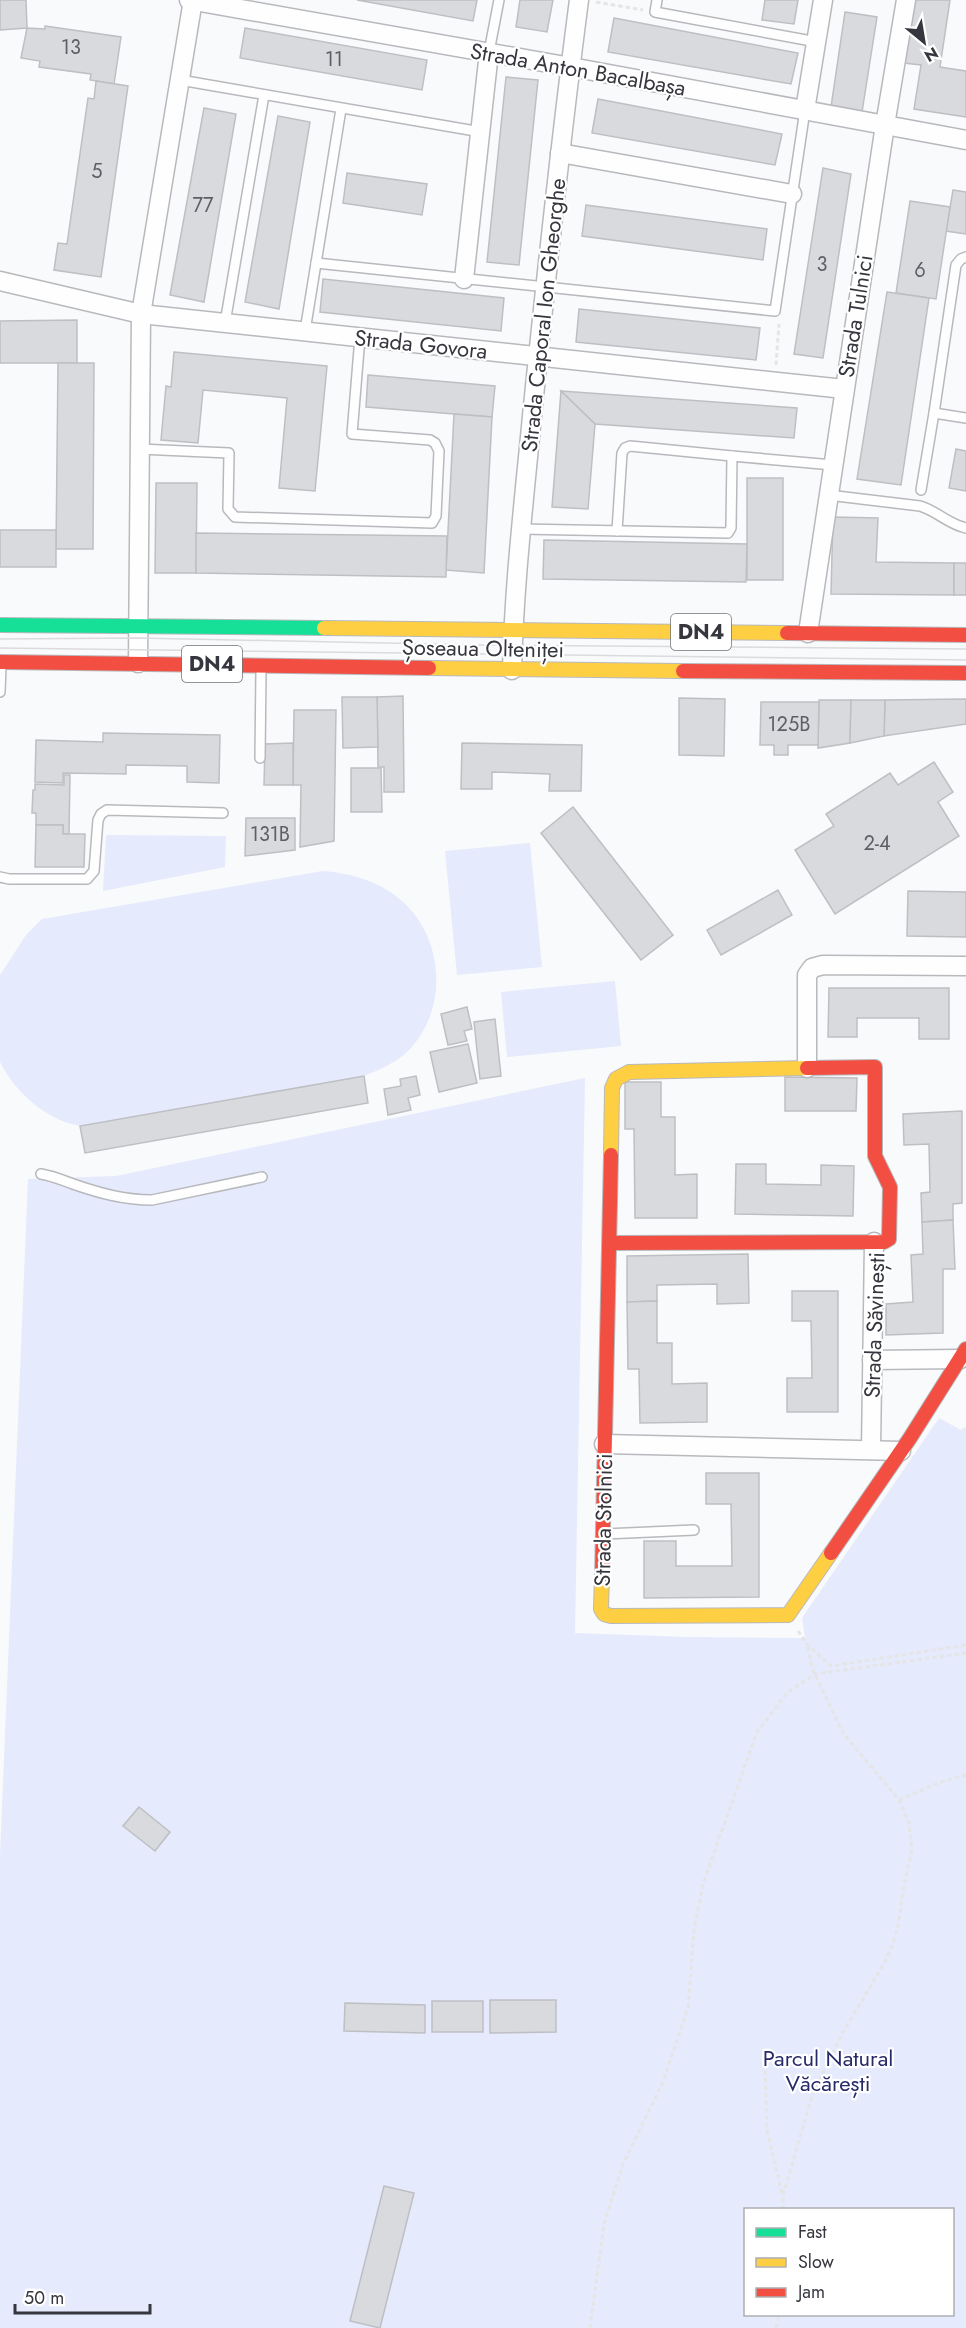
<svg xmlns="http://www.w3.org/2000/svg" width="966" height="2328" font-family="Jost,sans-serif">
<rect width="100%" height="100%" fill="#f9fafc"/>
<!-- green -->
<g fill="#e5eafd" fill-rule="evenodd">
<polygon points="106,835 226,836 225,867 103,891"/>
<polygon points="530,843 542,967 457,975 445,851"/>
<path d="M 323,871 C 351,873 382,882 403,902 C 445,940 448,1011 408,1051 C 396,1063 379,1070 364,1076 L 368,1103 L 85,1153 L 80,1126 C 46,1120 15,1092 0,1062 L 0,975 L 26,935 L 42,919 Z"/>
<polygon points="615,981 621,1046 507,1057 501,992"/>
<path d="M 585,1078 L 575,1633 L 687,1637 L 805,1638 L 802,1618 L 939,1418 L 961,1430 L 966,1427 L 966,2328 L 0,2328 L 0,1856 L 28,1179 L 116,1176 ZM 746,2210 L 952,2210 L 952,2314 L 746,2314 Z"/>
</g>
<!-- building -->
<g fill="#d9dade" stroke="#bebfc3" stroke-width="1.5">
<polygon points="0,0 26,0 27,28 0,30"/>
<polygon points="357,0 477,0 473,21"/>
<polygon points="520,0 553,0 547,32 516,27"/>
<polygon points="765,0 798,0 794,24 762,20"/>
<polygon points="915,0 950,0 940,67 966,71 966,117 914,109 921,65 904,63"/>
<polygon points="845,12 877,17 862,112 831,107"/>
<polygon points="614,18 798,53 791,84 608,52"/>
<polygon points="45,26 121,37 114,84 90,80 91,74 39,67 40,61 21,58 27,28 45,29"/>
<polygon points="245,28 427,60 422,90 240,58"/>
<polygon points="506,77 538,80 519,265 487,262"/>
<polygon points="96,81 128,86 101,277 54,270 58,243 67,244 88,98 94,99"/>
<polygon points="598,99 782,134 775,165 592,133"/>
<polygon points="204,108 236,114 204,302 170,295"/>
<polygon points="278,116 310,122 279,309 245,302"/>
<polygon points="823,168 851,174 823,358 794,354"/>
<polygon points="347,173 427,184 422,215 343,203"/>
<polygon points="953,190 966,192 966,234 946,231"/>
<polygon points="910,201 950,207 936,299 896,293"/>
<polygon points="586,205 767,229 763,260 582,236"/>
<polygon points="323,279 504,298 501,331 320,312"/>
<polygon points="887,292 929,298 901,485 857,479"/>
<polygon points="579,309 760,328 756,360 576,342"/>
<polygon points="77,320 77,363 0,363 0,321"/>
<polygon points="174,352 327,366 315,491 279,488 287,398 203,390 198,443 161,440 166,386 171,387"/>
<polygon points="58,363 94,363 93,549 56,549"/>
<polygon points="368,375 495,386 492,417 366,407"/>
<polygon points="561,391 797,408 794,438 595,424"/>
<polygon points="561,391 595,424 588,509 552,507"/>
<polygon points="454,414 492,417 484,573 446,570"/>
<polygon points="956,449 966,451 966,491 949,488"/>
<rect x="747" y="478" width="36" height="102"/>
<polygon points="156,483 197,483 196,573 155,573"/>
<polygon points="833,517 878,518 876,562 954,563 954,595 831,594"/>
<rect x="0" y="530" width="56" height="37"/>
<polygon points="196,533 447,536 446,577 196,573"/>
<polygon points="544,540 747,544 746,582 543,579"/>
<rect x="954" y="563" width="12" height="32"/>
<polygon points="403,696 404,792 384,792 384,767 378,767 377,697"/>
<polygon points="342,697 377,697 378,747 343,748"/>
<polygon points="679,698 725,699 724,756 679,755"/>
<polygon points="966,699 966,724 884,736 885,700"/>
<polygon points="819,700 851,700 850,743 818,748"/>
<polygon points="851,700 885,700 884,736 850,743"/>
<polygon points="761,702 819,702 818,745 788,745 788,755 774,755 774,745 760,745"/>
<polygon points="294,710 336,710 334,841 300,847 301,785 293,785"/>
<polygon points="103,733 220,735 219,783 187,782 187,766 126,765 126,774 63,773 63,783 35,782 36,740 103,742"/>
<polygon points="293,743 293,785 264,785 265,744"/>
<polygon points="462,743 582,745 581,791 549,791 550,774 492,772 492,789 461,789"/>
<polygon points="934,762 953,792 938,802 959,836 835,914 795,850 834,826 826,814 890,773 898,785"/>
<polygon points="351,768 381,768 382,812 351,812"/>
<polygon points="64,775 70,775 69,834 63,834 63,825 36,825 36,813 32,813 33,790 35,790 35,784 64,785"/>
<polygon points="573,807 673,935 641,960 541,833"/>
<polygon points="246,818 295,818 295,850 245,856"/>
<polygon points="36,825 63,825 63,834 85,834 84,867 35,867"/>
<polygon points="778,890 792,915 721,955 707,930"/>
<polygon points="908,891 966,892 966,937 907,936"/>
<polygon points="829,988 949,988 949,1039 919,1039 919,1018 857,1018 857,1037 828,1037"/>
<polygon points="467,1007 472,1029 464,1031 467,1041 448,1045 441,1014"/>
<polygon points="495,1019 501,1076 480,1079 474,1022"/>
<polygon points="468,1044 477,1083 439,1092 430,1052"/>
<polygon points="364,1076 368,1103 85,1153 80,1126"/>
<polygon points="416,1076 420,1095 408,1098 411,1110 388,1115 384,1089 401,1086 400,1079"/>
<polygon points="785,1077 857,1078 856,1111 785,1111"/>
<polygon points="625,1082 661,1082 661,1117 675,1117 675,1175 697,1174 697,1218 635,1218 634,1129 625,1129"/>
<polygon points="962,1111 962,1203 953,1204 953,1220 922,1222 921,1193 930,1192 929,1144 904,1145 903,1114"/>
<polygon points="736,1164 766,1164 766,1184 821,1185 821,1165 854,1166 853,1216 735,1214"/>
<polygon points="953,1220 955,1269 943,1269 943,1333 886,1335 886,1304 913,1302 911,1255 923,1254 922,1222"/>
<polygon points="748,1254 749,1303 717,1304 717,1284 657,1285 657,1301 627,1302 627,1256"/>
<polygon points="792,1291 838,1291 838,1412 787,1412 787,1378 812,1378 811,1321 792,1321"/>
<polygon points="657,1301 657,1343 672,1343 672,1384 707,1383 707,1422 640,1423 639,1369 628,1369 627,1302"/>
<polygon points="706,1473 759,1473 759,1597 644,1598 644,1541 676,1541 676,1566 732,1566 731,1504 706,1504"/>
<polygon points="139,1807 170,1832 155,1851 123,1826"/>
<polygon points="490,2000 556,2000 556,2032 490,2033"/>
<rect x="432" y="2001" width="51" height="31"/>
<polygon points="345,2003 425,2005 425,2033 344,2031"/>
<polygon points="384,2186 414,2193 380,2328 350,2321"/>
</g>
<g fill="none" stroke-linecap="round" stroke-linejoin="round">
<defs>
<g id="lane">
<polyline points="657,0 655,12 817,42"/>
<polyline points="489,52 499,0"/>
<polyline points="180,80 481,132"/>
<polyline points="966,257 961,259 956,265 934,413 966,418"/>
<polyline points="316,263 775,311 805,110"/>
<polyline points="225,323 264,95"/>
<polyline points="305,331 341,109"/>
<polyline points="139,449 229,453 228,509 235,517 432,523 436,516 439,451 435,443 430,440 352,434 360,337"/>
<polyline points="921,490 934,413"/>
<path d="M 828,495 L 920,506 C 937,511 948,524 966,528"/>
<polyline points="521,529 728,533 731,528 732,456 833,465"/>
<polyline points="617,531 622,453 625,448 630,446 732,456"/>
<polyline points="0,692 1,665"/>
<polyline points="260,758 261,670"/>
<polyline points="0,877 9,879 87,879 94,871 98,820 101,814 107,810 223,813"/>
<path d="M 41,1174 C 53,1176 62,1180 73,1184 C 99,1193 124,1200 152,1200 L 262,1177"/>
<polyline points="605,1534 694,1530"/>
</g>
<g id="street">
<polyline points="189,0 571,67 966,140"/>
<polyline points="805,110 823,0"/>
<polyline points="560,153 792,194"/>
<polyline points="464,279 489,52"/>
<polyline points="0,281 141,314 844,389"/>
<polyline points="808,633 885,125 906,0"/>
<polyline points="138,663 141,314 193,0"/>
<path d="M 512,670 C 514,585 524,501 532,416 C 546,277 561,138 579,0"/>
<polyline points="807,1068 807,975 812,968 823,965 966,966"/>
<polyline points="872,1360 960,1359"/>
<polyline points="604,1444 901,1451"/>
<polyline points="871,1450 874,1242"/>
</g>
<polyline id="fast" points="0,625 324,628"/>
<g id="slow">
<polyline points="324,628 787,633"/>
<polyline points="429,668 683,671"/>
<polyline points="611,1155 612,1088 616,1079 629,1072 807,1068"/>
<polyline points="602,1575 601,1609 604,1614 611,1616 788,1615 831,1553"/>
</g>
<g id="jam">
<polyline points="787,633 966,635"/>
<polyline points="0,662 429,668"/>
<polyline points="683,671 966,673"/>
<polyline points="610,1243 884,1242 889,1239 890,1187 875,1156 875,1067 807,1068"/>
<polyline points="831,1553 910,1438 966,1349"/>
<polyline points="602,1575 611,1155"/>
</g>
</defs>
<!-- lane casing -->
<use href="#lane" stroke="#b8b9bd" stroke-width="12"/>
<!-- street casing -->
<use href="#street" stroke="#b8b9bd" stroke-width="21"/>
<!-- fast casing -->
<use href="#fast" stroke="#b8b9bd" stroke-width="16"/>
<!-- slow casing -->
<use href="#slow" stroke="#b8b9bd" stroke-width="16"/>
<!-- jam casing -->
<use href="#jam" stroke="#b8b9bd" stroke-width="16"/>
<!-- path -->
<g stroke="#e5e5e6" stroke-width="3" stroke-dasharray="4.5 3" stroke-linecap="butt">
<polyline points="596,2 643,10"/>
<polyline points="776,365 779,324"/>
<polyline points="798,1631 807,1644 831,1666 966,1645"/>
<polyline points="899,1800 941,1782 966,1775"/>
<polyline points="765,2063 767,2130 782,2193"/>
<polyline points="783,2210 783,2195 813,2093 842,2034 885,1962 892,1946 898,1926 904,1884 912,1850 909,1823 899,1800 843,1733 813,1670 807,1644"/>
<polyline points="590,2328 604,2224 623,2164 663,2082 688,2007 694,1930 703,1884 757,1732 787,1693 815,1674 966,1653"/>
<polyline points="776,2328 779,2314"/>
</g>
<!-- lane -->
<use href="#lane" stroke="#fefeff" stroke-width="9"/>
<!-- street -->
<use href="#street" stroke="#fefeff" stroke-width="18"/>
<!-- fast -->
<use href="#fast" stroke="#16e098" stroke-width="14"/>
<!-- slow -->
<use href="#slow" stroke="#ffcf43" stroke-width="14"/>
<!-- jam -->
<use href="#jam" stroke="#f24e42" stroke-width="14"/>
<!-- tram -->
<g stroke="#dbdbdd" stroke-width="1.5">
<polyline points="0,639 138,638 481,645 966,649"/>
<polyline points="0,648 966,660"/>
</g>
</g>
<g text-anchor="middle" stroke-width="4.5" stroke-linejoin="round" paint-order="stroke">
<!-- number labels -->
<g font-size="20" fill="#5e5f66">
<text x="71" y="54">13</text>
<text x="334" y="66">11</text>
<text x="97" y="178">5</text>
<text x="203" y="212">77</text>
<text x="822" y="271">3</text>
<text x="920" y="277">6</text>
<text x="789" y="731">125B</text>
<text x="270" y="841">131B</text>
<text x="877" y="850">2-4</text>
</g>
<!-- shield labels -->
<g fill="#fff" stroke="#727278" stroke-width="1.5">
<rect x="671" y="614" width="60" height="36" rx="4.5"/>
<rect x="182" y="646" width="60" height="36" rx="4.5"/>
</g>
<g font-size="21" font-weight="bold" fill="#35363e">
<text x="701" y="639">DN4</text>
<text x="212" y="671">DN4</text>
</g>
<!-- street labels -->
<g font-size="22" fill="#35363e" stroke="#fff">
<text transform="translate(578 69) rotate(10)" y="8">Strada Anton Bacalbașa</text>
<text transform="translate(543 315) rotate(-84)" y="8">Strada Caporal Ion Gheorghe</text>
<text transform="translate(855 316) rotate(-81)" y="8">Strada Tulnici</text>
<text transform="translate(421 344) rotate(6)" y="8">Strada Govora</text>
<text transform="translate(483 648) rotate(1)" y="8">Șoseaua Olteniței</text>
<text transform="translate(874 1325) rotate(-88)" y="8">Strada Săvinești</text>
<text transform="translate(603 1520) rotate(-89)" y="8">Strada Stolnici</text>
</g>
<!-- park labels -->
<g font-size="22" fill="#272a68" stroke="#fff">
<text x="828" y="2066">Parcul Natural<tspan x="828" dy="25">Văcărești</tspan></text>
</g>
</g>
<!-- legend -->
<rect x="744" y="2208" width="210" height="108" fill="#ffffff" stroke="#aeafb2" stroke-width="1.5"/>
<rect x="756" y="2228" width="30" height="9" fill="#16e098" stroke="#aeafb2" stroke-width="1.5"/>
<text x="798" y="2238" font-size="18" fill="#35363e">Fast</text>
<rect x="756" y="2258" width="30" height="9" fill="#ffcf43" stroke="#aeafb2" stroke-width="1.5"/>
<text x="798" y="2268" font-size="18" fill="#35363e">Slow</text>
<rect x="756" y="2288" width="30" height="9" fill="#f24e42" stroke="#aeafb2" stroke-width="1.5"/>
<text x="798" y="2298" font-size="18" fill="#35363e">Jam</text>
<!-- north arrow -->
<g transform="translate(924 42) rotate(150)" stroke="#ffffff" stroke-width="4.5" paint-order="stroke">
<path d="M0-4.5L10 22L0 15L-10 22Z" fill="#35363e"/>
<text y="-9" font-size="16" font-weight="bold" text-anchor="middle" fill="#35363e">N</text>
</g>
<!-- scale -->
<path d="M15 2304v9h135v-9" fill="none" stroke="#35363e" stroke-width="3"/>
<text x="24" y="2304" font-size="18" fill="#35363e" stroke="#ffffff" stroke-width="4.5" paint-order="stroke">50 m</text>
</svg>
